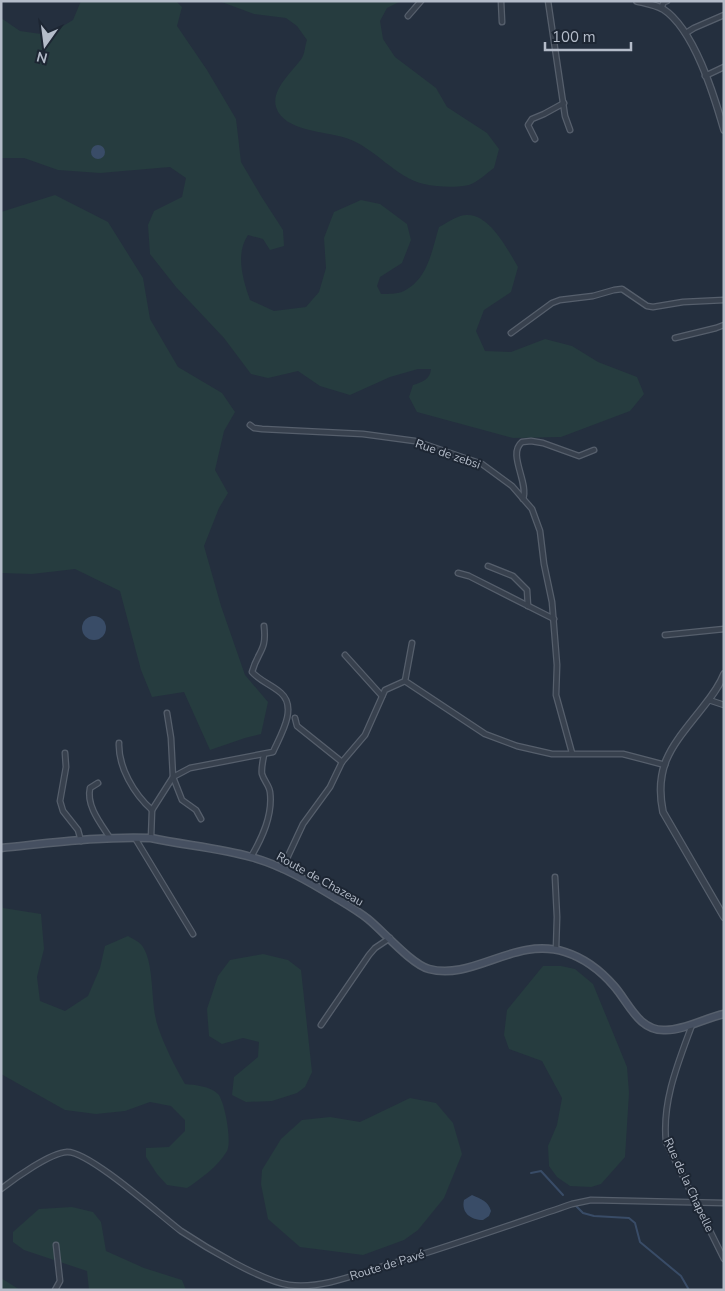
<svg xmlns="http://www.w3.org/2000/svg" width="725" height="1291" font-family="'Nunito Sans',sans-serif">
<rect width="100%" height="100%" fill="#242f3e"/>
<!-- green -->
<g fill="#263c3f">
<path d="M 81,1 L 176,1 L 182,7 L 177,26 L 207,70 L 236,119 L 241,162 L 261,196 L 283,230 L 284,246 L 270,250 L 263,239 L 248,235 C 235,254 243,280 250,300 L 274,311 L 306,307 L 319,292 L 326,268 L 324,238 L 334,212 L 361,200 L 380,204 L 407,224 L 411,240 L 402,263 L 380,277 L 377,286 L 381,294 C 388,294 398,294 404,291 C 428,279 432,250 439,227 C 447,223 459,214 468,215 C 490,215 508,250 518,267 L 511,292 L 484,310 L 476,331 L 485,351 L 511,352 L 545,339 L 572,346 L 598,362 L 637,377 L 644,394 L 630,411 L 561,437 L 513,438 L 417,412 L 409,397 L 413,385 C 422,382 430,380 431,369 L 418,369 L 390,377 L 350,395 L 320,386 L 298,371 L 268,378 L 251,374 L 224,338 L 176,287 L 150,254 L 148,225 L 154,211 L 182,197 L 186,178 L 170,167 L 100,173 L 58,170 L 24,158 L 1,158 L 1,18 L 20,31 L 48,35 L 73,20 Z"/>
<path d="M 219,1 L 401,1 L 387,8 L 380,21 L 383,39 L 395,57 L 436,88 L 447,107 L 487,133 L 499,149 L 494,168 C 487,173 478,182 469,185 C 456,188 437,187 424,184 C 394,177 376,148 346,138 C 326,131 284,132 276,107 C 271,89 293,71 302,58 C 305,53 305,45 307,40 L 297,26 L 286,18 L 254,14 Z"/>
<polygon points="55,195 108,222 143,278 150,319 178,367 222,393 235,412 224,431 215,470 228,493 219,508 204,546 221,606 245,675 268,702 261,734 245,738 210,750 184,692 152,697 141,670 120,591 75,569 32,574 1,573 1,212"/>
<path d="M 1,897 L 3,908 L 41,914 L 44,949 L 37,977 L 40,1001 L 65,1011 L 88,996 L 100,968 L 105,946 L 128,936 C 133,939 140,942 143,947 C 155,966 150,1004 158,1027 C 165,1047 174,1065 185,1084 C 195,1085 210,1086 218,1094 C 225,1102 232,1142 227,1151 C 218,1166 202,1178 187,1188 L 167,1185 L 157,1174 L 146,1157 L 146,1148 L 169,1147 L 185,1131 L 185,1120 L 171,1106 L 150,1102 L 125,1111 L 96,1114 L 65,1110 L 1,1074 Z"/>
<polygon points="263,954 288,960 301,970 312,1072 305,1087 297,1093 272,1101 246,1102 232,1095 234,1077 258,1057 259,1042 243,1038 222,1044 209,1036 207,1009 218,976 230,960"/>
<polygon points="543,966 561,966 575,969 593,984 627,1067 629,1093 625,1157 601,1184 591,1187 570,1186 557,1177 549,1166 548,1146 557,1125 562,1098 542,1061 509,1049 504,1035 507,1010"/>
<polygon points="410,1098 436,1103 453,1123 462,1154 444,1198 418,1230 404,1240 363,1255 300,1247 268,1219 261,1184 262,1170 281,1139 302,1120 330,1117 360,1122"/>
<polygon points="72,1207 93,1212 101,1222 106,1251 144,1268 182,1280 186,1290 89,1290 87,1271 24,1250 13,1242 13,1232 39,1209"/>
<polygon points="1,1278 20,1290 1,1290"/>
</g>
<!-- water -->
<g fill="#394c67">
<circle cx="98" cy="152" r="7"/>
<circle cx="94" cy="628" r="12"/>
<path d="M 472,1195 C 481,1199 488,1201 491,1211 L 489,1216 L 483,1220 C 471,1220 461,1213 464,1200 Z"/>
</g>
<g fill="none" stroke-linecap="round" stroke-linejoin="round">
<!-- stream -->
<g stroke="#394c67" stroke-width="2">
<polyline points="531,1173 541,1171 563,1195"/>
<polyline points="576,1206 583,1213 594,1216 629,1218 635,1223 640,1242 681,1276 689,1290"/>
</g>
<defs>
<g id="minor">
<polyline points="501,1 502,22"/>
<polyline points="548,1 565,116 570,130"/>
<polyline points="661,8 664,2 667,1"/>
<polyline points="408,16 421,1"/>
<polyline points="686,33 694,28 724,15"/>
<polyline points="705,76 724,67"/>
<polyline points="535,139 528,125 532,119 544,114 564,103"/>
<polyline points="511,333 552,303 560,300 593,296 614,290 622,289 647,306 653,307 683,302 724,300"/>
<polyline points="675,338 716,328 724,325"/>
<polyline points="250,425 254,428 262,429 363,434 415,441 482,464 512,486 532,509 540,531 544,564 552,602 557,665 556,695 572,753"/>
<path d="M 523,499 C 529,482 507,454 522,442 L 531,441 L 543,443 L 579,456 L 594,450"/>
<polyline points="488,566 513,576 527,590 528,606"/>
<polyline points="458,573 469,576 554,619"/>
<polyline points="665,635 724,629"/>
<polyline points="412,643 405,681 485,734 517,746 552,754 623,754 665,765"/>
<polyline points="345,655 382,696"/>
<polyline points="709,700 724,705"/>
<polyline points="167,713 171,738 173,777 182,800 196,810 201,819"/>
<polyline points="295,718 297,726 342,762"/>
<path d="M 119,743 C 118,767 134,794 152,810"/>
<polyline points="65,753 66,767 60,801 63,811 78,830 81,841"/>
<path d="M 98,783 L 90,788 C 86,806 101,824 110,838"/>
<polyline points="135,838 193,934"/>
<path d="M 151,838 L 152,810 L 173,777 L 190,768 L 273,752 C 280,736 298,708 281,693 C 272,685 260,681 252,672 C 258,650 267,652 264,626"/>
<path d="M 251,857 C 262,838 273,815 270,792 C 269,785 264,781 262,774 C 261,769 263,760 264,755"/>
<polyline points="282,869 303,824 330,787 342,762 365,735 385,690 405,681"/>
<polyline points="555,877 557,917 556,949"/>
<polyline points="321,1025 369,955 375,948 390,938"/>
<path d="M 692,1025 C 678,1063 662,1101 666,1142 L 724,1259"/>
<path d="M 1,1189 C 15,1178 50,1153 67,1152 C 89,1151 160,1215 181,1231 C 205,1247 261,1281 289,1285 C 318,1289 350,1277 377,1268 C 443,1249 507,1226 572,1204 L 591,1200 L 724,1203"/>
<polyline points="55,1290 60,1281 56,1245"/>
</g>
<g id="tertiary">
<path d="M 637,1 C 645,3 656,5 663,9 C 694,29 714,95 724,130"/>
<path d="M 724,674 C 719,687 711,697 703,707 C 675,743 653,763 663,812 L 724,917"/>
</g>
<path id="secondary" d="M 1,848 C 51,843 101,836 151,838 C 183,845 220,848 251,857 C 281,865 310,882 336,898 C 346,904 358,911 368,919 C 383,931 411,964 429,969 C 473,981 515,936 565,952 C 584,958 601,971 614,986 C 629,1003 639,1032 666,1030 C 685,1030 705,1018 724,1014"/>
</defs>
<!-- minor casing -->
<use href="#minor" stroke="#565f6c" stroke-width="7"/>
<!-- tertiary casing -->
<use href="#tertiary" stroke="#565f6c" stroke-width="8"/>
<!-- secondary casing -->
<use href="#secondary" stroke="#565f6c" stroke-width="9"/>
<!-- minor -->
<use href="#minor" stroke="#38414e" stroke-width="4.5"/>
<!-- tertiary -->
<use href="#tertiary" stroke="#38414e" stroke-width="5.5"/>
<!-- secondary -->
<use href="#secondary" stroke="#465061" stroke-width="6"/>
</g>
<g text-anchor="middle" stroke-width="4" stroke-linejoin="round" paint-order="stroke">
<!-- street labels -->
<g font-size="12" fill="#b4bcc9" stroke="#1d2633">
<text transform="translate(448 454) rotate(19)" y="4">Rue de zebsi</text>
<text transform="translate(320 879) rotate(29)" y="4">Route de Chazeau</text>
<text transform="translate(689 1185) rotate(65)" y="4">Rue de la Chapelle</text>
<text transform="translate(387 1265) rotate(-17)" y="4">Route de Pavé</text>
</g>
</g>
<!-- border -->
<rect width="725" height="1291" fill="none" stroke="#b4bcc9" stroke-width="5"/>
<!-- north arrow -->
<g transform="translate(45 45) rotate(194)" stroke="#1d2633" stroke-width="4" paint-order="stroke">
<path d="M0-4L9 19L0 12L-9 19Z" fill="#b4bcc9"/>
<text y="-8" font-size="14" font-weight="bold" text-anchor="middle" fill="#b4bcc9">N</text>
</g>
<!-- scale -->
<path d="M545 42v8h86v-8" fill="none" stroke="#b4bcc9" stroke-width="2.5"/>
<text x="552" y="42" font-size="15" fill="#b4bcc9" stroke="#1d2633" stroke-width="4" paint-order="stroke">100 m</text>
</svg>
